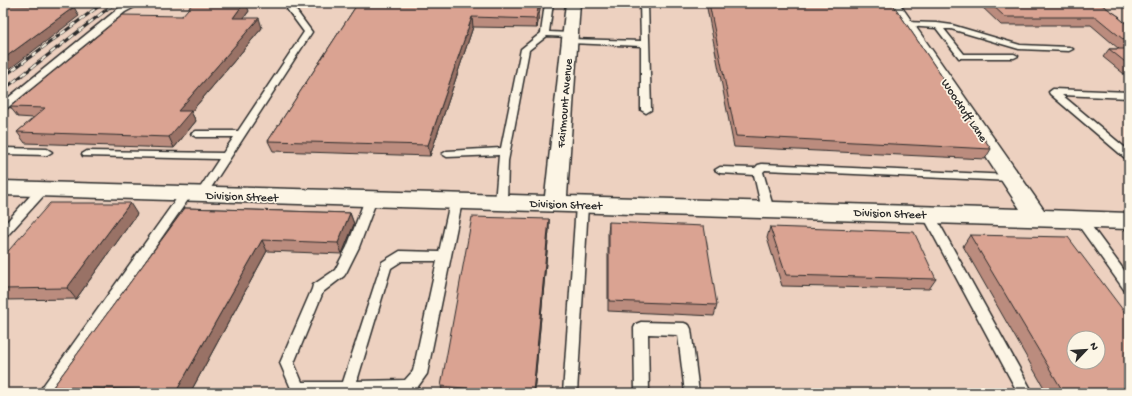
<svg xmlns="http://www.w3.org/2000/svg" width="1132" height="396" font-family="'Gochi Hand',sans-serif">
<rect width="100%" height="100%" fill="#f5e5d4"/>
<filter id="ink" filterUnits="userSpaceOnUse"><feTurbulence type="fractalNoise" baseFrequency=".025" numOctaves="2"/><feDisplacementMap in="SourceGraphic" scale="8" xChannelSelector="R" yChannelSelector="G"/><feConvolveMatrix kernelMatrix="1 2 1 2 8 2 1 2 1" color-interpolation-filters="sRGB"/></filter>
<g filter="url(#ink)">
<!-- built -->
<path fill="#edd1c0" fill-rule="evenodd" d="M 3,3 L 1129,3 L 1129,393 L 3,393 ZM 1074,338 L 1098,338 L 1098,362 L 1074,362 Z"/>
<g fill="none" stroke-linecap="round" stroke-linejoin="round">
<defs>
<g id="lane">
<polygon points="32,3 43,3 17,12 3,11 3,7 17,8"/>
<polygon points="132,3 142,3 125,12 6,109 3,110 3,102 119,8"/>
<polygon points="291,3 299,3 295,9 312,32 205,197 197,197 196,194 219,159 83,156 82,154 87,151 223,153 234,137 196,137 191,134 196,131 238,131 304,32 287,9"/>
<polygon points="545,3 553,3 549,32 570,33 574,35 570,37 547,36 529,50 508,161 507,203 505,206 497,206 495,203 499,155 447,157 442,154 447,151 501,148 521,49 541,33"/>
<polygon points="640,3 648,3 651,110 646,113 641,110 641,46 570,43 566,41 570,39 641,41"/>
<polygon points="1121,3 1129,3 1129,8"/>
<polygon points="903,22 937,23 952,25 1020,45 1069,47 1073,49 1069,51 1019,49 951,29 944,29 964,54 1014,54 1018,56 1014,58 959,58 936,28 906,26 902,24"/>
<polygon points="1053,89 1129,92 1129,98 1062,95 1129,151 1129,159 1125,158 1050,94 1049,92"/>
<polygon points="3,148 47,149 52,152 47,155 3,154"/>
<polygon points="762,164 1011,175 1015,176 1016,178 1015,180 1011,181 765,170 763,172 774,210 772,213 764,213 762,210 754,175 720,173 715,170 720,167 755,168 758,165"/>
<polygon points="43,185 47,186 48,189 47,192 7,236 3,237 3,226 39,186"/>
<polygon points="186,190 190,191 191,194 190,197 53,393 38,393 182,191"/>
<path d="M 371,195 L 375,196 L 377,199 L 359,247 L 346,273 L 344,276 L 323,292 L 294,363 L 302,382 L 343,382 L 382,262 L 400,251 L 439,252 L 450,202 L 452,199 L 460,199 L 462,202 L 427,374 L 414,392 L 411,393 L 293,393 L 280,363 L 312,289 L 313,285 L 335,270 L 347,247 L 365,199 L 367,196 ZM 402,261 L 437,261 L 413,371 L 405,380 L 357,381 L 391,268 Z"/>
<polygon points="582,201 586,202 588,205 577,393 563,393 576,205 578,202"/>
<polygon points="928,210 932,211 934,214 1033,393 1018,393 922,214 924,211"/>
<polygon points="1080,215 1084,216 1129,277 1129,292 1125,291 1076,222 1074,219 1076,216"/>
<polygon points="641,322 684,323 689,325 691,329 699,393 685,393 678,335 648,334 649,393 635,393 634,328 636,324"/>
</g>
<polygon id="street" points="566,3 580,3 567,196 1020,209 885,3 899,3 1044,210 1129,213 1129,229 3,195 3,181 545,196"/>
</defs>
<!-- lane casing -->
<use href="#lane" stroke="#2b2b2b" stroke-width="3"/>
<!-- street casing -->
<use href="#street" stroke="#2b2b2b" stroke-width="3"/>
<!-- lane -->
<use href="#lane" fill="#fcf5e5" fill-rule="evenodd"/>
<!-- street -->
<use href="#street" fill="#fcf5e5" fill-rule="evenodd"/>
<defs>
<g id="rail">
<polyline points="3,77 103,3"/>
<polyline points="3,90 115,3"/>
</g>
</defs>
<!-- rail casing -->
<use href="#rail" stroke="#2b2b2b" stroke-width="3"/>
<!-- rail -->
<use href="#rail" stroke="#fcf5e5" stroke-width="2" stroke-dasharray="6" stroke-linecap="butt"/>
</g>
<!-- wall -->
<g fill="#bb8c7e" stroke="#2b2b2b">
<polygon points="358,3 541,3 537,28 473,27 430,156 273,151 268,141"/>
<polygon points="706,3 892,3 991,149 985,159 734,147"/>
<polygon points="927,3 1099,3 1120,17 1119,18 1129,26 1129,78 1103,57 1109,49 1119,49 1091,25 1001,25 979,4 927,4"/>
<polygon points="249,11 244,18 262,28 191,112 196,121 174,148 25,143 17,132 34,118 18,117 10,107 182,16"/>
<polygon points="185,208 350,213 354,224 342,254 267,251 190,393 59,393 53,387"/>
<polygon points="137,214 76,299 3,300 3,257"/>
<polygon points="549,219 549,230 534,393 443,393 441,386"/>
<polygon points="609,222 717,305 714,316 608,311 608,233"/>
<polygon points="770,227 936,279 929,289 782,286 767,238"/>
<polygon points="970,235 1129,393 1047,393 963,246"/>
</g>
<!-- shaded-wall -->
<g fill="#997266" stroke="#2b2b2b">
<polygon points="244,3 246,3 249,11 237,27 233,18"/>
<polygon points="539,3 541,3 537,28 536,19"/>
<polygon points="74,7 79,16 3,74 3,59"/>
<polygon points="472,17 473,27 430,156 428,145"/>
<polygon points="259,18 262,28 191,112 196,121 174,148 169,137 178,111"/>
<polygon points="130,203 137,214 76,299 67,288"/>
<polygon points="350,213 354,224 342,254 338,243"/>
<polygon points="549,219 549,230 534,393 533,393"/>
<polygon points="262,240 267,251 190,393 180,393 177,390"/>
</g>
<!-- building -->
<g fill="#daa392" stroke="#2b2b2b" fill-rule="evenodd">
<polygon points="193,3 244,3 233,18 259,18 178,111 191,111 169,137 17,132 45,108 10,107 123,15 182,16"/>
<polygon points="358,3 539,3 536,19 472,17 428,145 268,141"/>
<polygon points="709,3 892,3 991,149 736,136"/>
<polygon points="990,3 1099,3 1120,17 1118,17 1129,26 1129,44 1096,17 1005,17"/>
<polygon points="3,5 74,7 3,59"/>
<polygon points="1109,49 1129,49 1129,65"/>
<polygon points="50,203 130,203 67,288 3,289 3,257"/>
<polygon points="185,208 350,213 338,243 262,240 177,390 53,387"/>
<polygon points="472,217 549,219 533,393 521,393 441,386"/>
<polygon points="609,222 704,226 717,305 609,301"/>
<polygon points="770,227 914,232 936,279 786,275"/>
<path d="M 970,235 L 1068,237 L 1129,318 L 1129,393 L 1064,393 ZM 1074,338 L 1098,338 L 1098,362 L 1074,362 Z"/>
</g>
</g>
<g text-anchor="middle" stroke-width="3.5" stroke-linejoin="round" paint-order="stroke">
<!-- street labels -->
<g font-size="12" fill="#2b2b2b" stroke="#fcf5e5">
<text transform="translate(564 103) rotate(-85)" y="4">Fairmount Avenue</text>
<text transform="translate(965 110) rotate(56)" y="4">Woodruff Lane</text>
<text transform="translate(242 196) rotate(2)" y="4">Division Street</text>
<text transform="translate(566 204) rotate(2)" y="4">Division Street</text>
<text transform="translate(890 213) rotate(2)" y="4">Division Street</text>
</g>
</g>
<!-- margin -->
<rect width="1132" height="396" fill="none" stroke="#fcf5e5" stroke-width="16"/>
<rect x="8" y="8" width="1116" height="380" fill="none" stroke="#2b2b2b" stroke-width="1.5" filter="url(#ink)"/>
<!-- north arrow -->
<g transform="translate(1086 350) rotate(65)"><circle r="19" fill="#fcf5e5" stroke="#a8a49b"/>
<path d="M0-3L7 15L0 10L-7 15Z" fill="#2b2b2b"/>
<text y="-6" font-size="11" font-weight="bold" text-anchor="middle" fill="#2b2b2b">N</text>
</g>
</svg>
